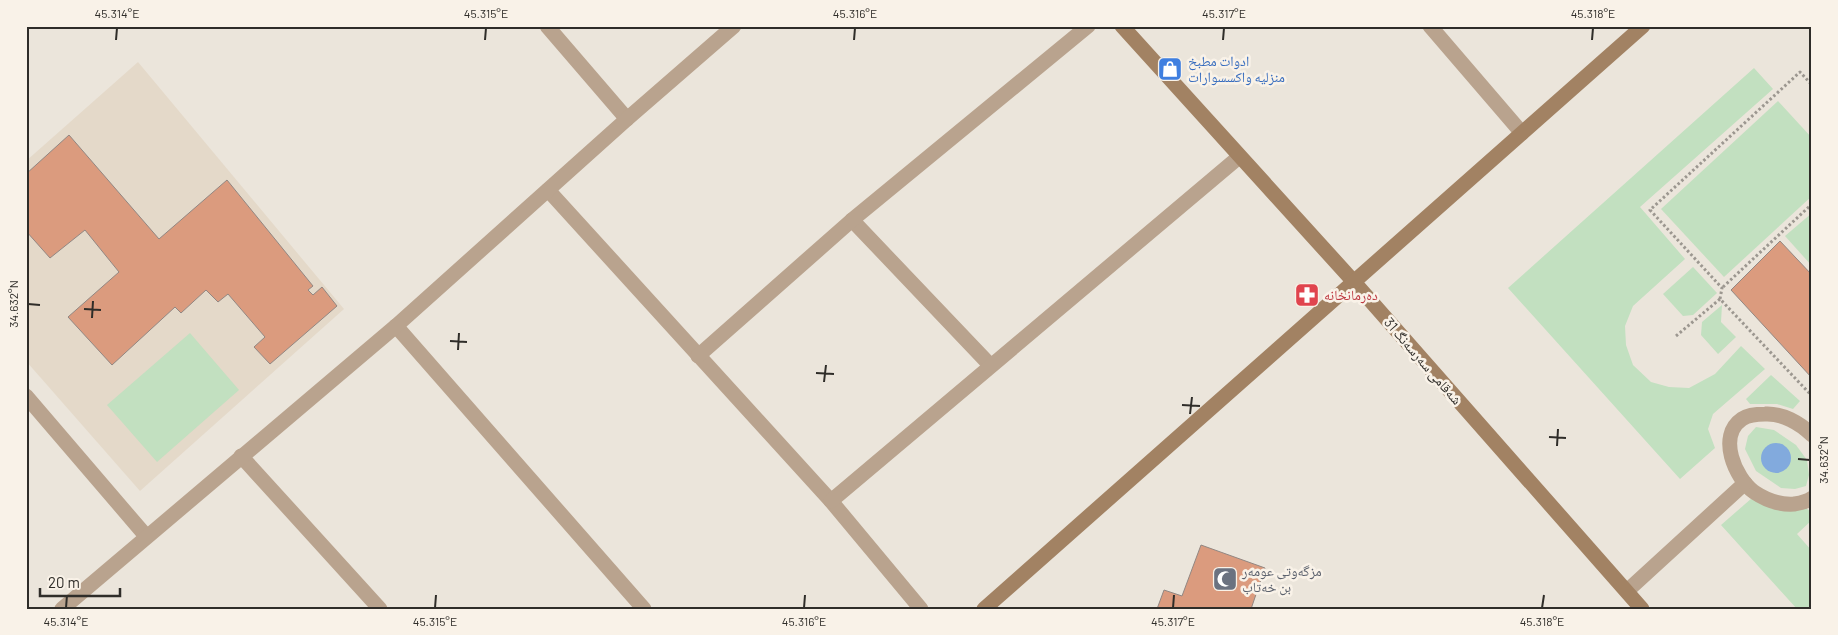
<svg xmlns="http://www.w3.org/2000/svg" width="1838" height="635" font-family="Barlow,'Noto Naskh Arabic',sans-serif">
<rect width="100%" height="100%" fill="#ebe5db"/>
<!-- built -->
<polygon fill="#e4d9c9" points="138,62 344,309 140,491 26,361 26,161"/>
<!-- green -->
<g fill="#c2e0c0">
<polygon points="1754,68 1773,89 1640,207 1685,259 1633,306 1625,326 1626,345 1633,365 1651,382 1669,387 1689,388 1715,374 1741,346 1765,369 1713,414 1708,429 1715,448 1680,479 1508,288"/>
<polygon points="1778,101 1812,138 1812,196 1724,277 1661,209"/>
<polygon points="1812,213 1812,266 1785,236"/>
<polygon points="1693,267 1717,293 1693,315 1683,316 1663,294"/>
<polygon points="1722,305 1721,322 1736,337 1718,354 1701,335 1702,322"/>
<polygon points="190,333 239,390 157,462 107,405"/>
<polygon points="1771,375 1800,401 1793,409 1777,404 1750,404 1746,399"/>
<polygon points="1756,427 1774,430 1796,445 1807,460 1809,475 1806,486 1795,489 1781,488 1756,471 1745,449 1748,436"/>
<path d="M 1752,498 C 1768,507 1787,516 1805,507 L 1812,513 L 1812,520 L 1797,534 L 1812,551 L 1812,609 L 1797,609 L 1721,525 Z"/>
</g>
<!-- water -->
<circle fill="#82aadd" cx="1776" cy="458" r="15"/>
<!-- building -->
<g fill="#db9b7e" stroke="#928782">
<polygon points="69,135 159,239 227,180 313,286 308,290 313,295 322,287 337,306 270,364 254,347 265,337 228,294 218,302 206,290 181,313 175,307 112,365 68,317 119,272 85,230 50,258 26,231 26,174"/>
<polygon points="1780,241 1812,275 1812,378 1731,290"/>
<polygon points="1201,545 1265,568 1251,609 1157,609 1164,590 1182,596"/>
</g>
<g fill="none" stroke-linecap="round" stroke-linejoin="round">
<!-- path -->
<g stroke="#9c9790" stroke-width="3" stroke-dasharray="2.5 2.5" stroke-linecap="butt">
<polyline points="1723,287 1812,204"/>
<polyline points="1720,299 1722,288 1650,210 1800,72 1812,85"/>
<polyline points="1676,336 1720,299 1812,396"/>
</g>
<!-- lane -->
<g stroke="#b9a38e" stroke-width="15">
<path d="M 1812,435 C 1800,423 1782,413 1765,414 C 1758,414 1748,415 1742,419 C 1717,436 1735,478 1754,492 C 1766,500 1780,505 1794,504 C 1800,503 1807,502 1812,498"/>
<polyline points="1627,591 1745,483"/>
</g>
<!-- street -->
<g stroke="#b9a38e" stroke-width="15">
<polyline points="547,26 627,119"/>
<polyline points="1430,26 1522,133"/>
<polyline points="548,190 831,501 921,609"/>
<polyline points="852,220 990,365"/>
<polyline points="396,326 644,609"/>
<polyline points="698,356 852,220 1088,26"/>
<polyline points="26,396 146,536"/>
<polyline points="241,456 380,609"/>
<polyline points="831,501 1239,157"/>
<polyline points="62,609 396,326 627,119 734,26"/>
</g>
<!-- secondary -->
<g stroke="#a28263" stroke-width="15">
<polyline points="1122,26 1354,282 1642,609"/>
<polyline points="984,609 1643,26"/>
</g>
</g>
<!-- ticks -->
<path fill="none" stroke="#2f2d29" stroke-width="2" d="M 116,40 L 117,28M 485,40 L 486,28M 854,40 L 855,28M 1223,40 L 1224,28M 1592,40 L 1593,28M 28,304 L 40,305M 84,309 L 101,310M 92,318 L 93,301M 450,341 L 467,342M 458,350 L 459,333M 816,373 L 834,374M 824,382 L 826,365M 1182,405 L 1200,406M 1190,414 L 1192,397M 1549,437 L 1566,438M 1557,446 L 1558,429M 1798,459 L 1810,460M 66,608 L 67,595M 435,608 L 436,595M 804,608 L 805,595M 1173,608 L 1174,595M 1542,608 L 1544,595"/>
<!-- icons -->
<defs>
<symbol id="shop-square" viewBox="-11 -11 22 22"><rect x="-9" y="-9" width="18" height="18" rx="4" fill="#3f7fe0" stroke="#f9f2e8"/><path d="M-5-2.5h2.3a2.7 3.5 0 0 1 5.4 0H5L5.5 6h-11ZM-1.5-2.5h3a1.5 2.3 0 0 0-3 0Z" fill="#fff"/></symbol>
<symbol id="pharmacy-square" viewBox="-11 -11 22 22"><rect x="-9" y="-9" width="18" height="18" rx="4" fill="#e0444e" stroke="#f9f2e8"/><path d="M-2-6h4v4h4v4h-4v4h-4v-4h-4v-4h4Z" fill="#fff"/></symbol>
<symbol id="mosque-square" viewBox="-11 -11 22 22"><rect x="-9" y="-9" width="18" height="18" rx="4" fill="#6b7280" stroke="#f9f2e8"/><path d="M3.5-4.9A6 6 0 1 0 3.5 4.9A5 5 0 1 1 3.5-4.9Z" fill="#fff"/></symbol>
</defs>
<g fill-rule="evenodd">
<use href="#shop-square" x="1156" y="55" width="28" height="28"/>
<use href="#pharmacy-square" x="1293" y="281" width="28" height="28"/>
<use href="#mosque-square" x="1211" y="565" width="28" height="28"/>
</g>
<g text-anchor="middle" stroke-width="5" stroke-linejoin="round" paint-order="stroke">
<!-- shop labels -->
<g font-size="14" fill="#366cbe" stroke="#f9f2e8" text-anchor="start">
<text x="1188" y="66">ادوات مطبخ<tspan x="1188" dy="16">منزليه واكسسوارات</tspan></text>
</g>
<!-- health labels -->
<g font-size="14" fill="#be3a42" stroke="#f9f2e8" text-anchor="start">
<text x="1324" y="300">دەرمانخانە</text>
</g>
<!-- street labels -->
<g font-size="14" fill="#2f2d29" stroke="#f9f2e8">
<text transform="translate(1423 361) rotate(49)" y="5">شەقامی سەرسەنگ 31</text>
</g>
<!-- worship labels -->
<g font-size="14" fill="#5b616d" stroke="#f9f2e8" text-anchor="start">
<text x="1242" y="576">مزگەوتی عومەر<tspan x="1242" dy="16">بن خەتاب</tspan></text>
</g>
</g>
<!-- border -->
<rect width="1838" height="635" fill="none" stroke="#f9f2e8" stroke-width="55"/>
<!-- scale -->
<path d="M40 588v8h80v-8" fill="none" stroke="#2f2d29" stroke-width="2.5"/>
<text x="48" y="588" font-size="15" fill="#2f2d29" stroke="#f9f2e8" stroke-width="4" paint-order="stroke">20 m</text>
<rect x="28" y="28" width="1782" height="580" fill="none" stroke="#2f2d29" stroke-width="2"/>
<g font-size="12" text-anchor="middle" fill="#2f2d29">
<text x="117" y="18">45.314°E</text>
<text x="486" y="18">45.315°E</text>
<text x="855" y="18">45.316°E</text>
<text x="1224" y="18">45.317°E</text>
<text x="1593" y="18">45.318°E</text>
<text transform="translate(14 304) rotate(-90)" y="4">34.632°N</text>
<text transform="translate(1824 460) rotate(-90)" y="4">34.632°N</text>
<text x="66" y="626">45.314°E</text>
<text x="435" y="626">45.315°E</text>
<text x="804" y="626">45.316°E</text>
<text x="1173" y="626">45.317°E</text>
<text x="1542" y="626">45.318°E</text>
</g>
</svg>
